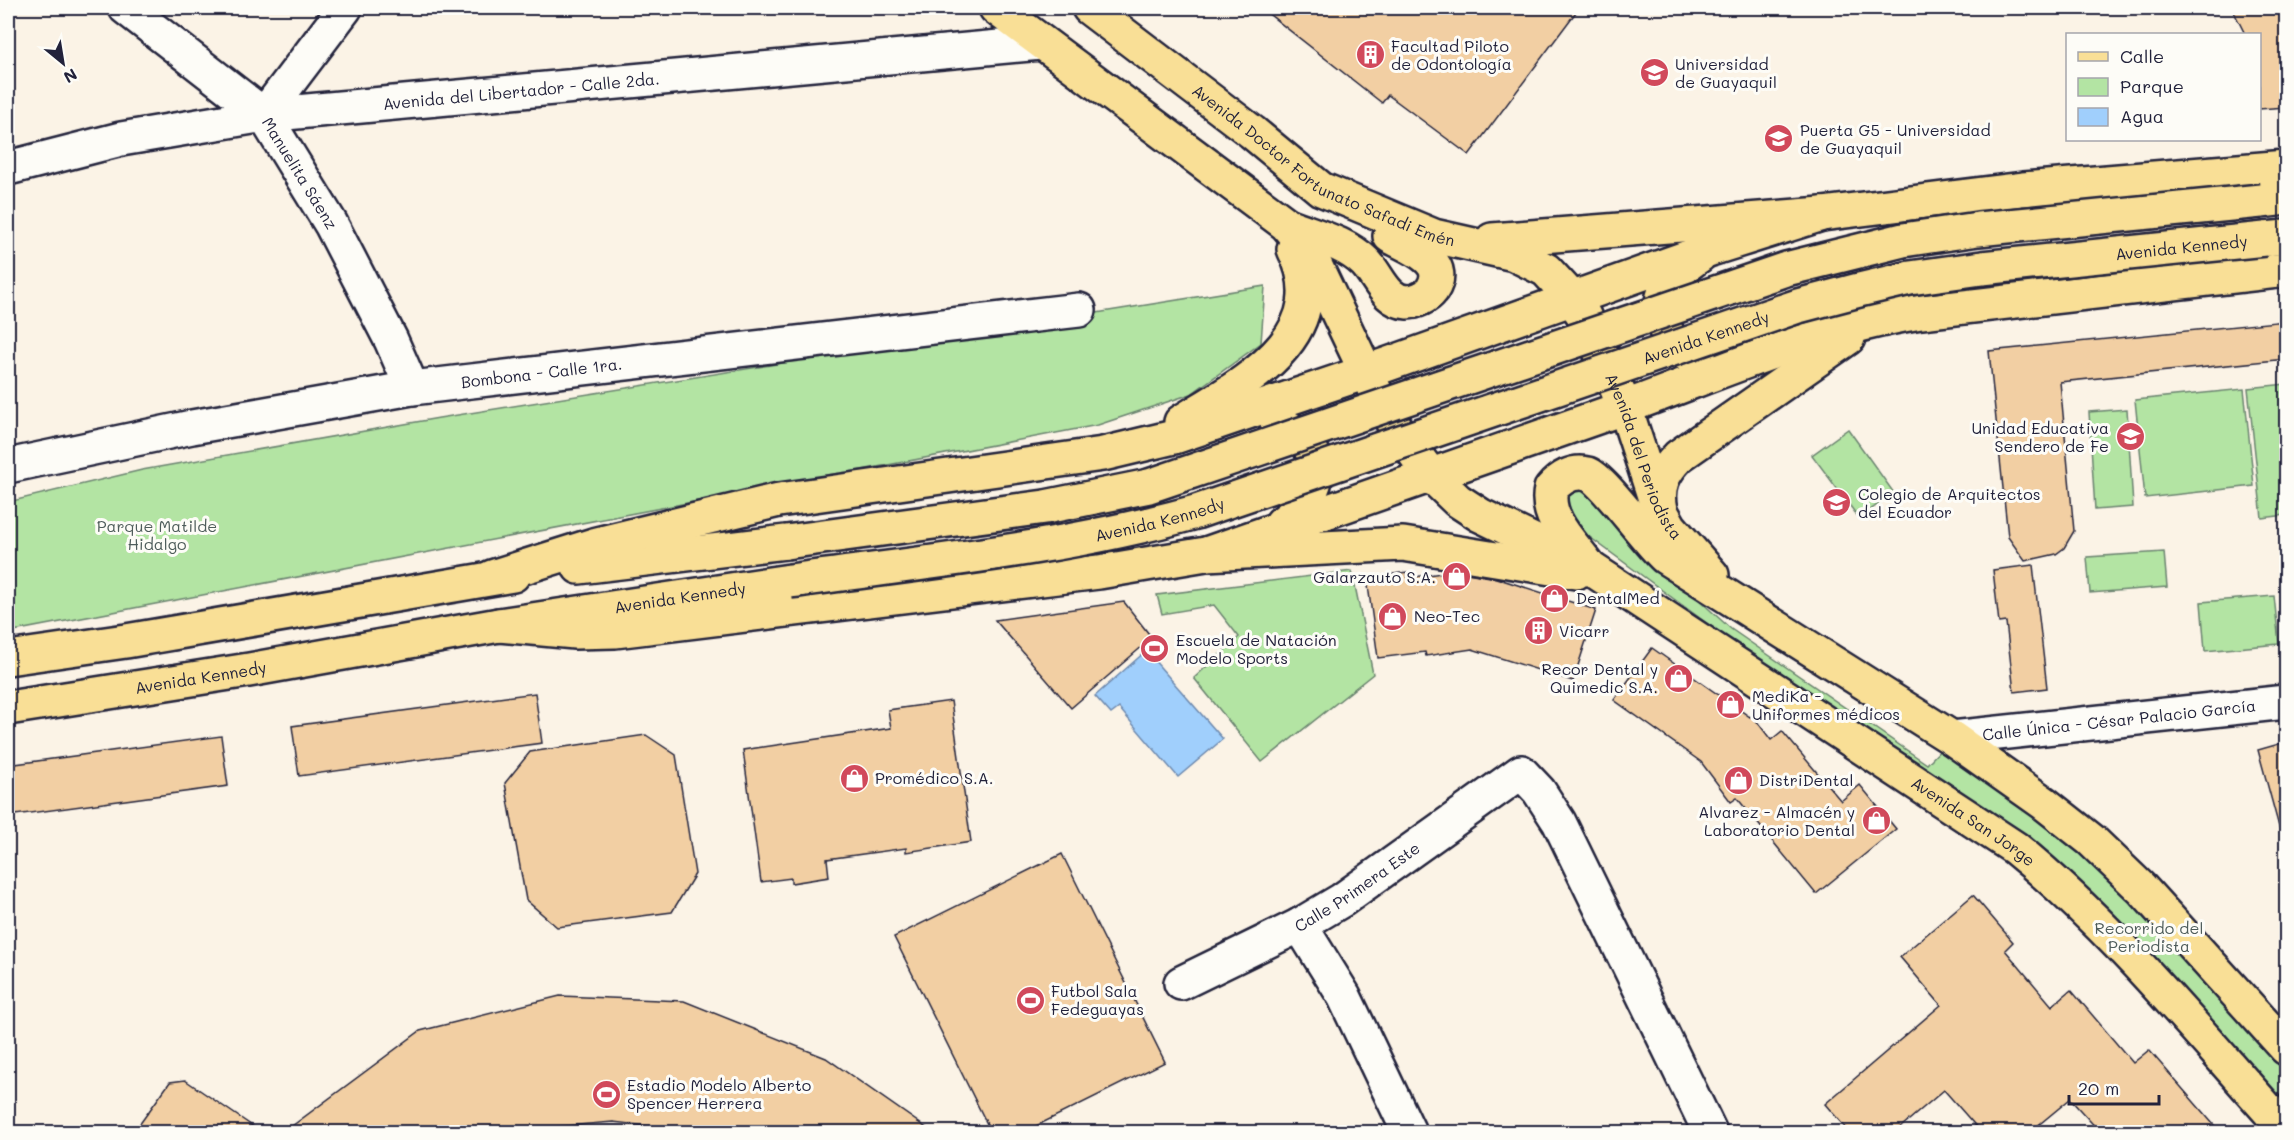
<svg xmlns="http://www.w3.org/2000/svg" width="2294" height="1140" font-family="Mali,sans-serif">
<rect width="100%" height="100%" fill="#fbf3e6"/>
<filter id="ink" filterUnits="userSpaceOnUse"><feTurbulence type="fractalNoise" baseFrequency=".0167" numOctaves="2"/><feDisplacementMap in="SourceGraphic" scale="12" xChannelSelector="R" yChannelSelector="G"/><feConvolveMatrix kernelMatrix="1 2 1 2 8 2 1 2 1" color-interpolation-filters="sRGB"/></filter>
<g filter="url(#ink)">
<!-- green -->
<g fill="#b3e4a3" stroke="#6a836f" stroke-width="1.5">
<polygon points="1265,286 1261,343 1191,394 1098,425 8,632 8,502 142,470 439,418"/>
<polygon points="2286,384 2286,515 2262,518 2248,388"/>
<polygon points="2244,389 2254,486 2145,498 2135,400"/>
<polygon points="2127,409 2133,507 2095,510 2089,412"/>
<polygon points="1848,429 1894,493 1859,518 1812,455"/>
<polygon points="1571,487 1587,489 1622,530 1731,629 1927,764 1952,738 2044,803 2286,1048 2286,1130 1973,819 1572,524 1559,498"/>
<polygon points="2164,552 2167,587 2090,593 2087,557"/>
<polygon points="1352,571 1373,674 1262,762 1194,678 1239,637 1214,605 1162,614 1157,595"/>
<polygon points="2274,596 2279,644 2205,651 2201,602"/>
</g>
<!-- water -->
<polygon fill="#a0cffc" stroke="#6e8aaf" stroke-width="1.5" points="1146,651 1223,739 1178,777 1119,708 1111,714 1095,696"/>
<!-- building -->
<g fill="#f2cfa3" stroke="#22223b" stroke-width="1.5">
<polygon points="1261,8 1579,8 1469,155 1388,95 1382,103"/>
<polygon points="2232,8 2286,8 2286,107 2259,109 2259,34 2245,34"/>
<polygon points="2286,321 2286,359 2060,382 2074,531 2064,548 2056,554 2025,561 2008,537 1989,351"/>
<polygon points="2033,565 2047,688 2014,692 2006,622 1999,623 1993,570"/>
<polygon points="1455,571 1496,578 1596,610 1573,681 1472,649 1426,656 1425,652 1378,658 1367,578 1407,572 1408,578"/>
<polygon points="1124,602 1152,638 1071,708 995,620"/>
<polygon points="1652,648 1750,717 1752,715 1771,740 1782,731 1841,801 1860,785 1896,829 1816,894 1737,798 1731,802 1701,762 1614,700"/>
<polygon points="535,693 542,743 299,776 292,726"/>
<polygon points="951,701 971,842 906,852 906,848 827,859 829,877 791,883 791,878 761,882 743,750 891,728 888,710"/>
<polygon points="646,735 676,755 695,874 672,912 557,927 526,900 505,783 530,752"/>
<polygon points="221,736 228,786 8,816 8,765"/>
<polygon points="2286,742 2286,826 2279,827 2258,750"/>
<polygon points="1062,854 1165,1062 1024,1132 991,1132 894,937"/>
<polygon points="1973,895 2013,942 2005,950 2052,1006 2071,990 2133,1063 2149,1050 2220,1132 2100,1132 2070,1099 2030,1132 1981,1132 1944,1090 1895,1132 1849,1132 1825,1104 1941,1005 1900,957"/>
<polygon points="560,996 684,1001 826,1058 932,1132 684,1132 673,1129 613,1122 555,1127 538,1132 284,1132 420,1031"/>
<polygon points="185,1080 261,1132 134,1132 170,1082"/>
</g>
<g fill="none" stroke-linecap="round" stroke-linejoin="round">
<defs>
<g id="minor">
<path id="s1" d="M 126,8 L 264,115 L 331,224 L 391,340 L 412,388"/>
<polyline points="264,115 345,8"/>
<path id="s2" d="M 8,168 L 121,139 L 264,115 L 1041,43"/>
<path id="s3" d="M 8,466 L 192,427 L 412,388 L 1079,310"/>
<path id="s4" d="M 1952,738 L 2286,702"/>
<polyline points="1300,925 1344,996 1409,1132"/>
<path id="s5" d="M 1181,983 L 1300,925 L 1342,900 L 1521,772 L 1539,791 L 1559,822 L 1710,1132"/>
</g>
<g id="major">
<path id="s6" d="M 996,8 L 1286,224 L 1308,250 L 1377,395 L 1398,431 L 1430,474 L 1457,500 L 1480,515 L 1590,568 L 2015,848 C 2116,930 2199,1034 2286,1130"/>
<path id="s7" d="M 1089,8 L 1252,132 L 1321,189 L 1434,236 L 1514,254 L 1546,270 L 1571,297 L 1584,316 L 1625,407 L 1654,496 L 1661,511 L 1670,527 L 1712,575"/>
<polyline points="2261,201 2286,198"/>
<path d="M 1290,226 C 1315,236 1346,243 1365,262 C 1379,276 1385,301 1407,302 C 1416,302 1427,297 1432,290 C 1451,260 1409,247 1390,236"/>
<polyline points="2265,239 2286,237"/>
<polyline points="1492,240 1822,214 2023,189 2286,167"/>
<path d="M 1699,256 C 1686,265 1674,274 1666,289 C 1652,317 1671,353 1700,360"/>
<path d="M 1181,422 C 1241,384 1338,337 1294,249"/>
<path d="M 1277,422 C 1330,444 1327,493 1282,523"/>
<path d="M 1661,510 C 1656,487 1663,472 1679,456 L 1848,338"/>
<path d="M 1206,554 C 1345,505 1484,457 1623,408 C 1722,372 1816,329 1921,312 L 2286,270"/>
<path d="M 1587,564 C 1572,543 1544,518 1551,489 C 1560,478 1573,470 1588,474 C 1604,480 1647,541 1665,557 L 1952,738 L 2044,803 L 2091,840 L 2142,889 L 2286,1048"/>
<polyline points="579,567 786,542"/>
<polyline points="492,577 597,544 779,500 1103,454 1174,437 1366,372 1711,249 1822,214"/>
<polyline points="499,625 575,632 615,631 1099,572 1206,554 1403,544 1576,572"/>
<polyline points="8,658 126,641 513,575"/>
<path id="s8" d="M 8,708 L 249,670 L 499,625 L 790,581"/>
</g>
</defs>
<!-- minor casing -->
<use href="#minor" stroke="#22223b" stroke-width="38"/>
<!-- major casing -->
<use href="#major" stroke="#22223b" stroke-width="38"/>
<!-- minor -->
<use href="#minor" stroke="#fdfcf7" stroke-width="33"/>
<!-- major -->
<use href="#major" stroke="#f9df96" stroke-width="33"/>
<defs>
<g id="major-bridge">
<polyline points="786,542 1045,507 1149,486 1786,269 1903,240 1978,229 2261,201"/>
<path id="s9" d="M 790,581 C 926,562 1063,549 1196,512 L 1798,306 L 1859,290 L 1910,278 L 1982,268 L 2265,239"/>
</g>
</defs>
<!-- major-bridge casing -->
<use href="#major-bridge" stroke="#22223b" stroke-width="38" stroke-linecap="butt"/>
<!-- major-bridge -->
<use href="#major-bridge" stroke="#f9df96" stroke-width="33"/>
</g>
</g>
<!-- icons -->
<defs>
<symbol id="building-disc" viewBox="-11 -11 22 22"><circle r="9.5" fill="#d1495b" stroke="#fdfcf7"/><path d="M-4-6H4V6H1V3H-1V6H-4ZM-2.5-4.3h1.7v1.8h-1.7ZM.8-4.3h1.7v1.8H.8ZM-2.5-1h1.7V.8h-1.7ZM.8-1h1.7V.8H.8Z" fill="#fff"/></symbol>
<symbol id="university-disc" viewBox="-11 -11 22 22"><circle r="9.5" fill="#d1495b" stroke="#fdfcf7"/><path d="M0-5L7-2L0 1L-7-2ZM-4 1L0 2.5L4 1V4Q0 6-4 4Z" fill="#fff"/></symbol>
<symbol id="school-disc" viewBox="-11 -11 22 22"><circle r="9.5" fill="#d1495b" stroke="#fdfcf7"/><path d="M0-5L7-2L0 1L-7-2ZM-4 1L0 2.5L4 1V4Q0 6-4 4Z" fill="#fff"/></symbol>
<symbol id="shop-disc" viewBox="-11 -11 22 22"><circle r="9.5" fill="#d1495b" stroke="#fdfcf7"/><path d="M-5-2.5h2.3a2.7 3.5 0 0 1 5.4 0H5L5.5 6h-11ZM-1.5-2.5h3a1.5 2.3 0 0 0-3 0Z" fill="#fff"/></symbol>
<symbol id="stadium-disc" viewBox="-11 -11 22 22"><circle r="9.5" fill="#d1495b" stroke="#fdfcf7"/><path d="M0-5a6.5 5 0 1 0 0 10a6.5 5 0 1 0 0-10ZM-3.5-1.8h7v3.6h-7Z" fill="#fff"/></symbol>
</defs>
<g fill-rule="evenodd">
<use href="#building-disc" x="1354" y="38" width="33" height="33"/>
<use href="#university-disc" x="1638" y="56" width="33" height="33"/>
<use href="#university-disc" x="1762" y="122" width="33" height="33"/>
<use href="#school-disc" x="2114" y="420" width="33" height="33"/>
<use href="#school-disc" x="1820" y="486" width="33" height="33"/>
<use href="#shop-disc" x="1440" y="560" width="33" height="33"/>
<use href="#shop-disc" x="1538" y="582" width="33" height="33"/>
<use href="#shop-disc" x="1376" y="600" width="33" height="33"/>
<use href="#building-disc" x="1522" y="614" width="33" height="33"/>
<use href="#stadium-disc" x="1138" y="632" width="33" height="33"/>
<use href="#shop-disc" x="1662" y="662" width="33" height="33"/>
<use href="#shop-disc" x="1714" y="688" width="33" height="33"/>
<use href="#shop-disc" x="838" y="762" width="33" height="33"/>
<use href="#shop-disc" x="1722" y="764" width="33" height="33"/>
<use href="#shop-disc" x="1860" y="804" width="33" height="33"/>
<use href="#stadium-disc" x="1014" y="984" width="33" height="33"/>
<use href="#stadium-disc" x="590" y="1078" width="33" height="33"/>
</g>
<g text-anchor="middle" stroke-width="6" stroke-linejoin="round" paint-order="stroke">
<!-- poi labels -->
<g font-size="16" fill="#22223b" stroke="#fdfcf7" text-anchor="start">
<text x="1391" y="52">Facultad Piloto<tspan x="1391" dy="18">de Odontología</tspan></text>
<text x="1675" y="70">Universidad<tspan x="1675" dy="18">de Guayaquil</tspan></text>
<text x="1800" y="136">Puerta G5 - Universidad<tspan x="1800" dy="18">de Guayaquil</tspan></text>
<text x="2109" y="434" text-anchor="end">Unidad Educativa<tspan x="2109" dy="18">Sendero de Fe</tspan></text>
<text x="1858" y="500">Colegio de Arquitectos<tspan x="1858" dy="18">del Ecuador</tspan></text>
<text x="1436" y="583" text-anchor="end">Galarzauto S.A.</text>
<text x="1576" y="604">DentalMed</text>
<text x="1414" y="622">Neo-Tec</text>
<text x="1559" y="637">Vicarr</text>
<text x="1176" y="646">Escuela de Natación<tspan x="1176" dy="18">Modelo Sports</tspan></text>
<text x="1658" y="675" text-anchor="end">Recor Dental y<tspan x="1658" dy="18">Quimedic S.A.</tspan></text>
<text x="1752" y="702">MediKa -<tspan x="1752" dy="18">Uniformes médicos</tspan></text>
<text x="875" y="784">Promédico S.A.</text>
<text x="1759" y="786">DistriDental</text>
<text x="1855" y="818" text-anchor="end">Alvarez - Almacén y<tspan x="1855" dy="18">Laboratorio Dental</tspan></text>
<text x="1051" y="997">Futbol Sala<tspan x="1051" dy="18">Fedeguayas</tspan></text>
<text x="627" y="1091">Estadio Modelo Alberto<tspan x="627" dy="18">Spencer Herrera</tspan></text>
</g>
<!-- street labels -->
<g font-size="16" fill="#22223b" stroke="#fdfcf7">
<text dy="6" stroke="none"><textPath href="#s2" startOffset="520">Avenida del Libertador - Calle 2da.</textPath></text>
<text dy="6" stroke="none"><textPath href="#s7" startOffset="285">Avenida Doctor Fortunato Safadi Emén</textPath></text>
<text dy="6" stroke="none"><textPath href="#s1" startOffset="243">Manuelita Sáenz</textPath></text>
<text dy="6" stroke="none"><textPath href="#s9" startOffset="1437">Avenida Kennedy</textPath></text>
<text dy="6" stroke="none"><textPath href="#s9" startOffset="951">Avenida Kennedy</textPath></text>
<text dy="6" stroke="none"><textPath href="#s3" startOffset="542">Bombona - Calle 1ra.</textPath></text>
<text dy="6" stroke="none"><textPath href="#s7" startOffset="747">Avenida del Periodista</textPath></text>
<text dy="6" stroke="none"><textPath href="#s9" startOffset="375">Avenida Kennedy</textPath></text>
<text dy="6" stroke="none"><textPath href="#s8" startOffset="681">Avenida Kennedy</textPath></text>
<text dy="6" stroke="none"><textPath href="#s8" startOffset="195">Avenida Kennedy</textPath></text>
<text dy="6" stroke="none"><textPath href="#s4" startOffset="168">Calle Única - César Palacio García</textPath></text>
<text dy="6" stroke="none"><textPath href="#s6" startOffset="1298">Avenida San Jorge</textPath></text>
<text dy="6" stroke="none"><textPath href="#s5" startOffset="201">Calle Primera Este</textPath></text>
</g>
<!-- park labels -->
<g font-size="16" fill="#4e5c5a" stroke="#fdfcf7">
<text x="157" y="532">Parque Matilde<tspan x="157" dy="18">Hidalgo</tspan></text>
<text x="2149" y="934">Recorrido del<tspan x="2149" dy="18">Periodista</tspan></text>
</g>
</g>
<!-- margin -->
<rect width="2294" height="1140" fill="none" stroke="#fdfcf7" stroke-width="30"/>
<rect x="15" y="15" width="2264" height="1110" fill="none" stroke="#22223b" stroke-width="2" filter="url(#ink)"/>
<!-- legend -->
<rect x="2066" y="33" width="195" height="108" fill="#fdfcf7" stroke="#a5a5ac" stroke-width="1.5"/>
<rect x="2078" y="52" width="30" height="9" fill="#f9df96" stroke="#a5a5ac" stroke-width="1.5"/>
<text x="2120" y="63" font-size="18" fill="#22223b">Calle</text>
<rect x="2078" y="78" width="30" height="18" fill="#b3e4a3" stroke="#a5a5ac" stroke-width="1.5"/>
<text x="2120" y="93" font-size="18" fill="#22223b">Parque</text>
<rect x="2078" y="108" width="30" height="18" fill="#a0cffc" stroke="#a5a5ac" stroke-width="1.5"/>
<text x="2120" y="123" font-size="18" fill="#22223b">Agua</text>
<!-- north arrow -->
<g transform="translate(63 63) rotate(150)" stroke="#fdfcf7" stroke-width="4.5" paint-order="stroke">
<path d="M0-4.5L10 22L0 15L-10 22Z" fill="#22223b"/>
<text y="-9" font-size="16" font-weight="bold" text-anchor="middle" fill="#22223b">N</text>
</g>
<!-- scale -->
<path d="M2069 1095v9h90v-9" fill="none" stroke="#22223b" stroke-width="3"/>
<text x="2078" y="1095" font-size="18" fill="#22223b" stroke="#fdfcf7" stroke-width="4.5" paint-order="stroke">20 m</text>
</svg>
